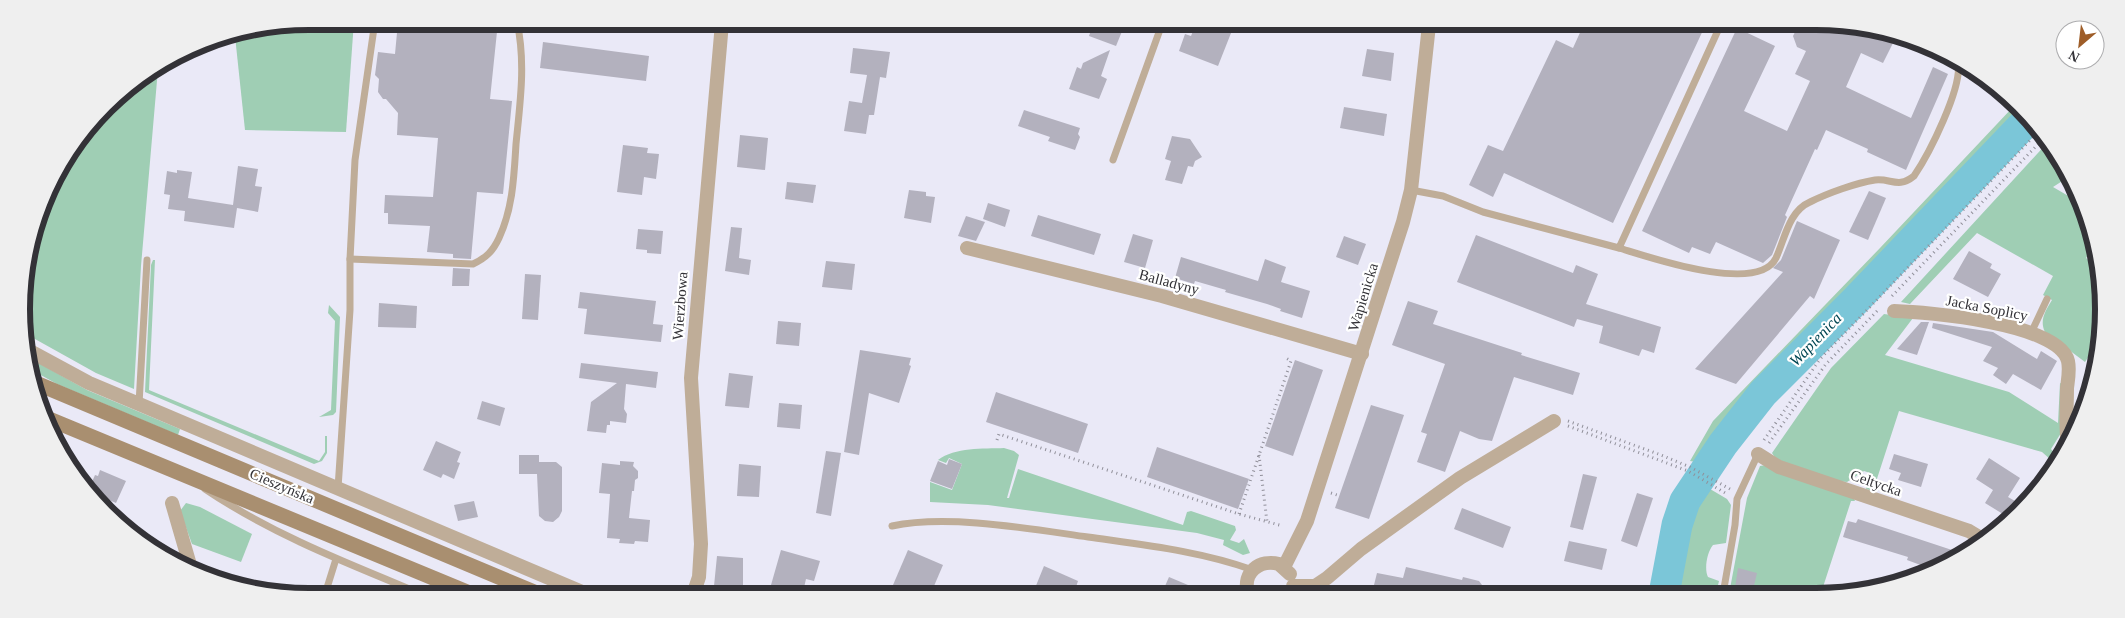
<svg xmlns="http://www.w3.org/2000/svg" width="2125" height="618" font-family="'Times New Roman',serif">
<rect width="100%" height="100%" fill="#eae9f7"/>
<!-- green -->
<g fill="#9fceb4">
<polygon points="309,21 354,21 346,132 245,130 235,36"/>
<polygon points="158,69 141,266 134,389 96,373 26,334 22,290 51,181 119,93"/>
<polygon points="2013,107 2022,116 1758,391 1702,463 1690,461 1713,421 1880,248"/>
<path d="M 2048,142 L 2055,149 L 2067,178 L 2053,187 L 2077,201 L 2095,246 L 2086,258 L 2098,268 L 2098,342 L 2085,362 L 2045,332 C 2039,320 2046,310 2052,300 L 2043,295 L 2053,276 L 1977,233 L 1910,304 L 1901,302 Z"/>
<polygon points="153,260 155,260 149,390 319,461 325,452 325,436 327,436 327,453 322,461 314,464 145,392 151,265"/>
<polygon points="329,305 340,317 336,412 333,415 319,417 331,410 335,321 328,313"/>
<polygon points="1884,314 1913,318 1885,355 2009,392 2058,423 2060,383 2063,384 2061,433 2051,449 2054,453 2051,460 2042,452 1899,411 1873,491 1866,489 1870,473 1864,471 1847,482 1837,481 1776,459 1772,453 1831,368"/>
<polygon points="28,357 87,390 180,429 178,435 57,384 30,369"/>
<path d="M 1004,448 L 1014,451 L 1019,455 L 1007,498 L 1009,498 L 1018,469 L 1183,525 L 1187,512 L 1191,511 L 1235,526 L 1236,530 L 1230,540 L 1239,543 L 1244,539 L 1250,553 L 1243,555 L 1223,545 L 1224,540 L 1197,533 L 988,505 L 930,502 L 930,482 L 952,490 L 962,464 L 949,458 L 946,463 L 938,460 C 955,447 983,449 1004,448 Z"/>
<polygon points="1766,465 1854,499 1855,501 1851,501 1823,587 1843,594 1729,594 1747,498 1760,466"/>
<path d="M 1705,486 L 1727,499 L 1731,505 L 1726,543 L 1713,545 C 1707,552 1704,569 1708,577 L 1719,581 L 1716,594 L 1672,594 C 1679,553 1679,521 1705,486 Z"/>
<polygon points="186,503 200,507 252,534 241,562 192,544 180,511"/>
</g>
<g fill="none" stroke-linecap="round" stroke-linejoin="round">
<!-- river -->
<polyline stroke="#7bc6d8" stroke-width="31" points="1664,594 1677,525 1685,501 1723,444 1763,393 1857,299 2027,121"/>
</g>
<!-- building -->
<g fill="#b3b1be">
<polygon points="398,22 498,22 490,99 512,101 503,194 477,192 471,259 453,258 453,254 427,252 430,226 388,224 388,213 384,213 385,195 433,197 438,138 397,135 398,113 386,99 383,99 378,92 379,79 375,75 378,52 395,54"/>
<polygon points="1093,24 1125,24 1116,46 1089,36"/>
<polygon points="1196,24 1224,24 1233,28 1218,66 1179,51 1185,34 1191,36"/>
<polygon points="1583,26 1705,26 1613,223 1504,173 1493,197 1469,185 1488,145 1503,151 1556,40 1573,48"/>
<polygon points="1798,26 1872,27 1896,37 1883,63 1861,53 1846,87 1911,118 1933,67 1948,74 1906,170 1867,152 1868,149 1826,130 1817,150 1815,149 1785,215 1787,217 1772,255 1763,263 1716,242 1710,254 1692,247 1689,253 1642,231 1737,28 1775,46 1744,111 1787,131 1810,81 1795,74 1806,51 1797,47 1793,36"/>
<polygon points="543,42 649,56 646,81 540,68"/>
<polygon points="853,48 890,52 886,78 880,77 874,115 869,115 866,134 844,131 849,101 862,103 867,75 850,73"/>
<polygon points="1367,49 1394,53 1391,81 1362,76"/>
<polygon points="1110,50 1101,76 1107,79 1099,99 1069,89 1077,67 1081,69 1083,63"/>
<polygon points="1344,107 1387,114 1384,136 1340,128"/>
<polygon points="1024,110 1080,128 1078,134 1080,137 1075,150 1048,141 1050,137 1018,126"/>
<polygon points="740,135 768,138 765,170 737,167"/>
<polygon points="1172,136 1190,139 1202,157 1195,161 1193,167 1188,166 1182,184 1165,180 1171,161 1165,159"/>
<polygon points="623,145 648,148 647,153 659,154 656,179 644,177 642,195 617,192"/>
<polygon points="238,166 258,169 255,186 262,187 258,212 237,208 234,228 184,221 185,211 168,209 170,195 164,194 167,171 177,173 177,170 192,172 188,198 233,205"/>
<polygon points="787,182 816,185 813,203 785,199"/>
<polygon points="909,190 926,192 926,196 935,197 931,223 904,218"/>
<polygon points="1869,191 1886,198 1868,240 1849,232"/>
<polygon points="988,203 1010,210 1005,227 983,219"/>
<polygon points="1038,215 1101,234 1094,255 1031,236"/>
<polygon points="966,216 985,222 976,241 958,236"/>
<polygon points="1797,221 1840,240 1814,299 1810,296 1736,384 1695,369 1783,272 1773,268 1781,260"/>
<polygon points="731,227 742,228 739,258 751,260 749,275 725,271"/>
<polygon points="638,229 663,231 661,254 647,253 647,250 636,249"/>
<polygon points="1133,234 1153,240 1145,268 1124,262"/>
<polygon points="1476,235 1573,273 1576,265 1598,274 1586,304 1661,327 1654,353 1642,349 1639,356 1599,343 1603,326 1577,319 1574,327 1457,282"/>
<polygon points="1344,236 1366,244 1358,265 1336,257"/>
<polygon points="1969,251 1992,264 1990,268 2001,274 1988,297 1953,279"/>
<polygon points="1181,257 1258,281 1265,259 1286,267 1281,282 1310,291 1302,318 1280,311 1281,309 1267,304 1225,292 1226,290 1195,281 1194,284 1175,278"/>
<polygon points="826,261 855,264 852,290 822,287"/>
<polygon points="453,268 470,269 469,286 452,286"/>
<polygon points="525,274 541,275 538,320 522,319"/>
<polygon points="580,292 656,301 653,324 663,325 661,342 584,334 587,309 578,308"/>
<polygon points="1408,301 1438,311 1433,324 1522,353 1521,355 1580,373 1573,395 1514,377 1492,441 1479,439 1460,431 1445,472 1417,462 1427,434 1421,432 1445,364 1392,345"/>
<polygon points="379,303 417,306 416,328 378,327"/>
<polygon points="778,321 801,323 799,346 776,344"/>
<polygon points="1921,322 1929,322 1917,355 1897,349"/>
<polygon points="1933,323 1993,332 2037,359 2041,351 2057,361 2041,390 2013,374 2006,384 1993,375 1998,368 1983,361 1992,347 1932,328"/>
<polygon points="860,350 911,358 909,365 911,366 899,403 869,393 859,455 844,452"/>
<polygon points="1295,360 1323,370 1293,456 1265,446"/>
<polygon points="581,363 658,372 656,388 626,384 624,409 627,414 626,423 610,421 610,425 607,425 606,433 587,431 591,402 617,383 579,378"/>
<polygon points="729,373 753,376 749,408 725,406"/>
<polygon points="996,392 1088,424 1078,453 986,422"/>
<polygon points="482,401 505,408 500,426 477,419"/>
<polygon points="779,403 802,405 800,429 777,427"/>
<polygon points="1371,405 1404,415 1369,519 1335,508"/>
<polygon points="436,441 461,452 457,462 460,463 454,479 443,474 441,478 423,470"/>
<polygon points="1157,447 1249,479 1238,509 1147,477"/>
<polygon points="826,451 841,453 831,516 816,513"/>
<polygon points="1894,454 1928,464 1921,487 1898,480 1901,473 1889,469"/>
<polygon points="519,455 539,455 539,462 556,462 562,467 562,511 559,517 553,522 545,521 539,516 537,474 519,474"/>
<polygon points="1989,458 2020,478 2008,497 2022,505 2011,519 1985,503 1993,490 1976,479"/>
<polygon points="949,459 962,464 952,489 930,481 938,461 947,465"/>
<polygon points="620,461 634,462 633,466 638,471 638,478 635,480 634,491 632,491 629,518 650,520 648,542 635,541 634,544 619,543 620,539 607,538 610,494 599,493 602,463 620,465"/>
<polygon points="739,464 761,466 759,497 737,496"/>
<polygon points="100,470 126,481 116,503 88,491 95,475 98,476"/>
<polygon points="1583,474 1597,477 1583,530 1570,527"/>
<polygon points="1637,493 1653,498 1637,547 1621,541"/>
<polygon points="474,501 478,517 458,521 454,505"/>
<polygon points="1462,508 1511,527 1503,548 1454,529"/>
<polygon points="1858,519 1952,550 1947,564 1934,570 1907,560 1908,557 1843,537 1848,521 1856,523"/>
<polygon points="1569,541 1607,549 1602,570 1564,561"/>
<polygon points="781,550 820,561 814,581 806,579 803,592 769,592"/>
<polygon points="908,550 943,565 931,593 890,592"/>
<polygon points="717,556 743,558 743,592 719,592 719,587 714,586"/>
<polygon points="1044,566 1078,581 1074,593 1033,593"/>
<polygon points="1406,567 1462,580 1463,577 1479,581 1482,585 1495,588 1494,594 1372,593 1377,573 1403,578"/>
<polygon points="1738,568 1757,573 1752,594 1734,594"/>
<polygon points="1169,577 1207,593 1162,593"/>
</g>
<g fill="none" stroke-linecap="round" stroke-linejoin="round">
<!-- path -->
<g stroke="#908f99" stroke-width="3" stroke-dasharray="1 4" stroke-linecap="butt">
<polyline points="1892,296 2044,138"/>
<polyline points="1568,421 1661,455 1690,467 1730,489"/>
<polyline points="1568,426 1688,471 1727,494"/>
<polyline points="997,440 999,434 1239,514 1283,526"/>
<polyline points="1764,440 1820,359 2038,132"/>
<polyline points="1769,443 1826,364 1879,309"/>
<polyline points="1259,455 1267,522"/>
<polyline points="1331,493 1340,496"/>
<polyline points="1239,514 1291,361 1284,357"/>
</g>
<!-- lane -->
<g stroke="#bfad98" stroke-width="7">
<polyline points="1113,160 1162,24"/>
<polyline points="1411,190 1443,196 1483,212 1619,248 1720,26"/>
<path d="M 1619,248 C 1649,257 1758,295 1776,258 C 1785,238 1789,211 1810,202 C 1828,193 1856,183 1875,180 C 1891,178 1898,189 1914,176 C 1929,154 1963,87 1958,62"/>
<path d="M 350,259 L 473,264 C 486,258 493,251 499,238 C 513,208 514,176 516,144 C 520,103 526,63 517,22"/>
<polyline points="2031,333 2047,299"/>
<polyline points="139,404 147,260"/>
<polyline points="338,488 350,310 350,259 355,160 375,21"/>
<path d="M 205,489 C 270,533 344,562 417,592"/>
<path d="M 892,526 C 948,514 1031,529 1088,537 C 1144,545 1200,551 1253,570"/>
<polyline points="326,591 336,559"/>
<polyline points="1236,593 1246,588"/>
<polyline points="1723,594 1735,525 1737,499 1758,454"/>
</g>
<!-- street -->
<g stroke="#bfad98" stroke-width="14">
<polyline points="967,248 1162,296 1362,354"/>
<path d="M 1894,311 C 1927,312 2059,323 2068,361 C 2070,370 2068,380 2067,388 C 2067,408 2065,426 2068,446"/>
<polyline points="28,350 89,383 139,404 582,592"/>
<polyline points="1758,454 1779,467 1969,531 1984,540"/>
<polyline points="172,503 190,565"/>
<polyline points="1284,567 1307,521 1403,222 1411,190 1429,25"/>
<polyline points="1293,586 1315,586 1327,578 1361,549 1460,478 1554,421"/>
<polyline points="694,592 699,577 701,544 691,378 722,23"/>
<path d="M 1248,593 C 1242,572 1260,559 1279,564 L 1290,574"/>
</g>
<!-- secondary -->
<g stroke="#a98f70" stroke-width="15">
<polyline points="31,381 534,592"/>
<polyline points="49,419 467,592"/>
</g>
</g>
<g text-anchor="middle" stroke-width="4.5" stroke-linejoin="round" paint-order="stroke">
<!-- street labels -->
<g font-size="15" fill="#333237" stroke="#fff">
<text transform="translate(1169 282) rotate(15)" y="5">Balladyny</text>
<text transform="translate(1363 297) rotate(-73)" y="5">Wapienicka</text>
<text transform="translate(680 306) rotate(-86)" y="5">Wierzbowa</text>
<text transform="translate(1987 308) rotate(11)" y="5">Jacka Soplicy</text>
<text transform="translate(1876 483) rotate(19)" y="5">Celtycka</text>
<text transform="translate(282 486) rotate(23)" y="5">Cieszyńska</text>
</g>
<!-- water labels -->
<g font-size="16" font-style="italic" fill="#004653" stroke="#fff">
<text transform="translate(1815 339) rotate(-46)" y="6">Wapienica</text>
</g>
</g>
<!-- crop -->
<path d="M0 0H2125V618H0ZM309 30H1816A279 279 0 0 1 2095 309V309A279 279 0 0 1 1816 588H309A279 279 0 0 1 30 309V309A279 279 0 0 1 309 30Z" fill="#efefef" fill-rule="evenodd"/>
<path fill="none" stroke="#333237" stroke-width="6" d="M309 30H1816A279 279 0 0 1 2095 309V309A279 279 0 0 1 1816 588H309A279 279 0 0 1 30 309V309A279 279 0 0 1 309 30Z"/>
<!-- north arrow -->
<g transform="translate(2080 45) rotate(208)"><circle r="24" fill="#ffffff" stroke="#adadaf"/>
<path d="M0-4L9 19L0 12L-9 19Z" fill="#9e5d28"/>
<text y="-8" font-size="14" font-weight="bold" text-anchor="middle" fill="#333237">N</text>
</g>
</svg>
